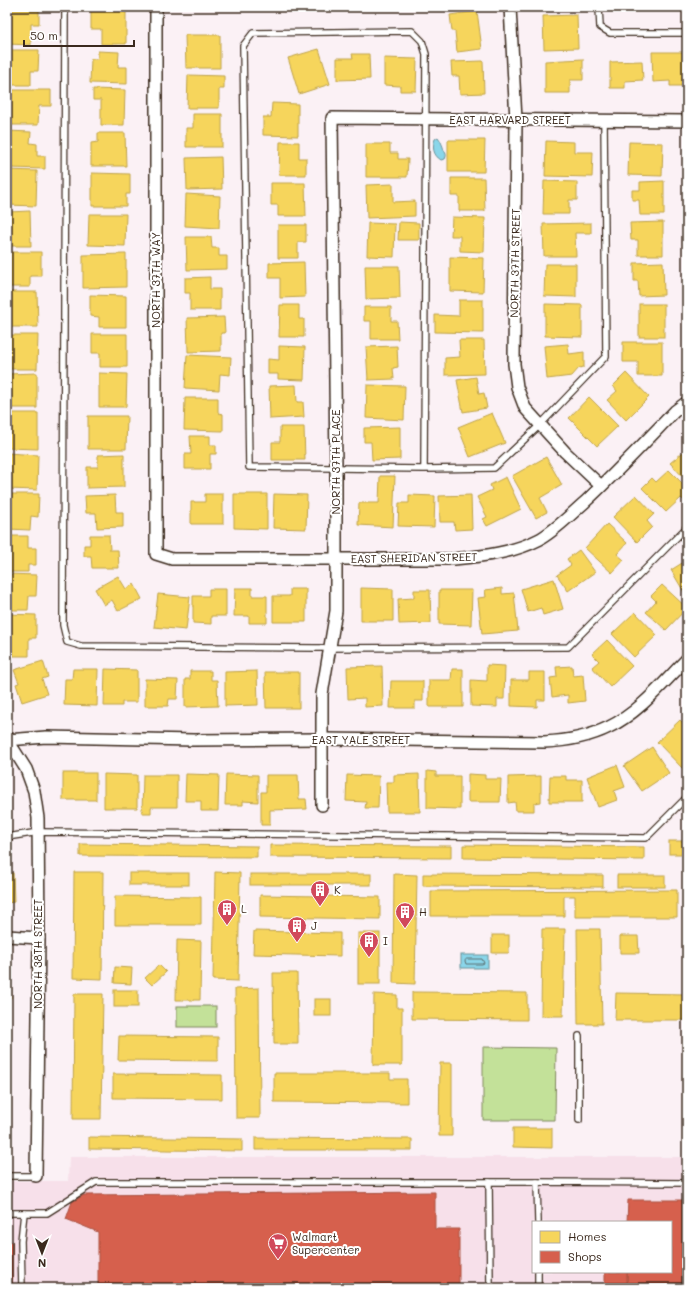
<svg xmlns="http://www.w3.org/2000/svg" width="694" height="1295" font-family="Mali,sans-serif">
<rect width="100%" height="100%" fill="#fbf1f5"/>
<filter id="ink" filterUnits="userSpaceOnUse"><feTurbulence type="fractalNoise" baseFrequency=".025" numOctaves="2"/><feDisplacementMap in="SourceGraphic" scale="8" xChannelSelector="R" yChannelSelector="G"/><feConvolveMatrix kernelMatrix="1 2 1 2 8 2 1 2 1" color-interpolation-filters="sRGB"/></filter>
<g filter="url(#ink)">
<!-- built -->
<path fill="#f7e0ea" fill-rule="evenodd" d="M 69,1157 L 687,1157 L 687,1288 L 7,1288 L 7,1181 L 68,1181 ZM 533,1222 L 671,1222 L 671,1272 L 533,1272 Z"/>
<!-- green -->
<g fill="#c3e199" stroke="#7f865c">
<rect x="177" y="1006" width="39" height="21"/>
<polygon points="483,1047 556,1048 555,1120 483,1120"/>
</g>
<!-- water -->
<g fill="#8ad6ea" stroke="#6a9198">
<path d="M 438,137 C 441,141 441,142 443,147 C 444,153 448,153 445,159 L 441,160 C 433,155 432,147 435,139 Z"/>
<rect x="461" y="955" width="27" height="13"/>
</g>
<!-- homes -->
<g fill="#f6d55c" stroke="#bea249">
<rect x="348" y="7" width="13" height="2"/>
<rect x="443" y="7" width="34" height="1"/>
<rect x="543" y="7" width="20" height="1"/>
<rect x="663" y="7" width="18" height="1"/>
<polygon points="9,9 39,10 39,24 31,24 31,45 7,44 7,24 9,24"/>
<polygon points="91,11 126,11 126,44 101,44 101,29 91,29"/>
<polygon points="477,11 482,49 457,52 455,31 452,31 450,15"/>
<polygon points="577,15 578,48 544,49 543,16"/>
<polygon points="185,35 220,35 220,68 186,68"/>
<polygon points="319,49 330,84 299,94 288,58"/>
<polygon points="9,50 39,50 38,71 31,71 31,85 7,85 7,64 9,64"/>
<polygon points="98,51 119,52 118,67 127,67 127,84 90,83 91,59 98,59"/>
<polygon points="652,52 685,52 686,86 670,86 670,81 653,82"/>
<polygon points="352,54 369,54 370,79 337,80 337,58 353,58"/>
<polygon points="384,58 417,59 416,91 400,91 400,86 384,85"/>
<polygon points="583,59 583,80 570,80 570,93 545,93 545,61"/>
<polygon points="483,61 484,93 460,94 459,76 452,76 451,62"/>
<polygon points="642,61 643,80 625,81 625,88 610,88 610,62"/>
<polygon points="188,75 224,76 224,89 219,89 219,108 187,108"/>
<polygon points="93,89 125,90 124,125 101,125 101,100 93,100"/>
<polygon points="7,90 51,90 51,106 39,106 38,125 7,125"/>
<polygon points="272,103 298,104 298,136 263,135 263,117 271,117"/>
<polygon points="193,114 222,114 222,147 186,147 186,128 193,128"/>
<polygon points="7,131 31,132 30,143 37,144 37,156 45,156 45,169 10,168 10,147 7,147"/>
<polygon points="98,133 125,133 126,166 91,166 91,143 98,142"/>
<polygon points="448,140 485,140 484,172 448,172"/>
<polygon points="546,141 574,142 574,152 593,152 592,177 545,176"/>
<polygon points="280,142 299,142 299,158 306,158 306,175 279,175"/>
<polygon points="629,142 663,143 662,176 628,175"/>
<polygon points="366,144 390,144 390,153 398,153 398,159 408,159 407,177 366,177"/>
<polygon points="221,157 222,189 187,190 186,158"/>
<polygon points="7,170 37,171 36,206 7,205"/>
<polygon points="92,173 130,174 130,194 126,194 126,206 92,206"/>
<polygon points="451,178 484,178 485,211 459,211 459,196 451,196"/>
<polygon points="544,181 577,182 577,200 569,200 569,214 543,214"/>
<polygon points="664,181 664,215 640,215 639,200 632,200 632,190 640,190 640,182"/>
<polygon points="271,183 305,183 306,216 278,216 278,205 271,205"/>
<polygon points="393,184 393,202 415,201 415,216 367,218 366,185"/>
<polygon points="186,194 220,196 219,228 185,226"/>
<polygon points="30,211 31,246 7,246 8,212"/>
<polygon points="89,214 126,214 125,246 88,245"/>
<polygon points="452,217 485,218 484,252 460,251 460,236 451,236"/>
<polygon points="399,222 419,223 419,240 398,240"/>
<polygon points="663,222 663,255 638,255 638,240 631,240 630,223"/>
<polygon points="368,223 395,224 394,257 367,256"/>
<polygon points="591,223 591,233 575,233 576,256 544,256 543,224"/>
<polygon points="278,225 306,225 306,242 298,242 298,258 278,258"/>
<polygon points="186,237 211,237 212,248 219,248 219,256 227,256 227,269 187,270"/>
<polygon points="8,252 41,252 41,276 30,276 30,287 7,287"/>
<polygon points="126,254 126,287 83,288 83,255"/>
<polygon points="450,257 484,258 483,292 450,291"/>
<polygon points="304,262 305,297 280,298 280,278 269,278 269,263"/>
<polygon points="663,262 664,295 639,296 638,281 634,281 634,263"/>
<polygon points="545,264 576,264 576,297 544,296"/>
<polygon points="365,266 399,266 400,298 366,299"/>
<polygon points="210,277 210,289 220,289 220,310 190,310 190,293 185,293 185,278"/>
<polygon points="8,292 37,292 38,327 7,327"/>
<polygon points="90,295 126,296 126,327 99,327 99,317 90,316"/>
<polygon points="459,300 483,300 483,333 435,332 435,315 459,316"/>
<polygon points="545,304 582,305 582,337 545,336"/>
<rect x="639" y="304" width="25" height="33"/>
<polygon points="280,305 299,305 299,319 304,319 304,337 279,337"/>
<polygon points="364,307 391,307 391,321 397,321 398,339 371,339 371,321 364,321"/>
<polygon points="224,317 225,333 221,333 221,351 188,352 187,318"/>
<polygon points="92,334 127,334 127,367 100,367 100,353 92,353"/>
<polygon points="7,335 38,335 37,369 7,369"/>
<polygon points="459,340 484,340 485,374 445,375 445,358 460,357"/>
<polygon points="623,342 662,342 662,376 638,376 638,362 623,362"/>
<polygon points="568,344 569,354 584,352 584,367 579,368 572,376 547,379 544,346"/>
<polygon points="279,346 305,347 304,380 278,379 278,374 268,374 268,359 279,360"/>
<polygon points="397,346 398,367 393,368 394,379 368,380 366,347"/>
<polygon points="187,355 231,357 230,375 220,374 219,390 185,388"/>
<polygon points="37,373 37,408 7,408 7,374"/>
<polygon points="99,373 127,374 126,407 99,407"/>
<polygon points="626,373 649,397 626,420 607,400 617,391 613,386"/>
<polygon points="476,377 479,394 484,393 487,408 463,412 457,380"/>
<polygon points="296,385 297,402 303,402 304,417 270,419 269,386"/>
<polygon points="367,385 405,386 404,420 366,418"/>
<polygon points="589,397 618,426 597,446 569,418"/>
<polygon points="185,398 218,398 218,413 223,414 223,431 184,430"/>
<polygon points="7,413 38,413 38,449 7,448"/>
<polygon points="492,413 505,443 470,457 458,427"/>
<polygon points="88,416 127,416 126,449 88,449"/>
<polygon points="280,427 304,427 305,460 272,460 272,442 280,442"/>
<polygon points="400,427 400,459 372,460 371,442 364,442 364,428"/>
<polygon points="190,436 210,436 210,445 216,445 216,454 210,454 210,469 185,469 185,454 191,454"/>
<polygon points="687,449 687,481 670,463"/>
<polygon points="7,453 38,455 37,490 7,489"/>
<polygon points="124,454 124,487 87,488 87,467 98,467 98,455"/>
<polygon points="546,457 562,485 540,498 547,512 536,518 512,476"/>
<polygon points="669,470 687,488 687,503 681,498 666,512 642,488 652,478 656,482"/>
<polygon points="380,476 395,476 393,527 358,525 359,503 379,503"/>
<polygon points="506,477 521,509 487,526 483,519 487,517 477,497 492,490 490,485"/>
<polygon points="7,494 39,494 38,517 31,516 30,530 7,529"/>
<polygon points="205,494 223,494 223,524 191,524 191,502 205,502"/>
<polygon points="234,494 267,494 267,529 234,528"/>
<polygon points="274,494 307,495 306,529 273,528"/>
<polygon points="115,495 116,512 123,512 123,527 97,528 96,513 86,513 85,496"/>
<polygon points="409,495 435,496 434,527 398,526 399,503 409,503"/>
<polygon points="471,495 472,529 455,530 454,522 440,522 439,496"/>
<polygon points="636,495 654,514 647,521 652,527 637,542 613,517"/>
<polygon points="607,524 627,543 617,554 624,560 612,573 585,548"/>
<polygon points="90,535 109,535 110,550 118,550 119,568 92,568 91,556 84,556 84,545 90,545"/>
<polygon points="7,536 28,536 28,548 36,548 36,565 28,565 28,572 7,572"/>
<polygon points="579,550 595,572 568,591 557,575 571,565 567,559"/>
<polygon points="687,560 687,597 671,570"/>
<polygon points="7,574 37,575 36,596 29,596 28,610 7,610"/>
<polygon points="118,576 126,589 134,584 142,599 118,611 112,600 104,605 95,589"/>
<polygon points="554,579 563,609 543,615 541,608 528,612 521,589"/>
<polygon points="662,585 687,608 666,630 646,612 656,601 651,596"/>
<polygon points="235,588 252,588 252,596 267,596 267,623 249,623 249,616 234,616"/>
<polygon points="361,588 393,589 393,621 361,621"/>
<polygon points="502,588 502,594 514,593 518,631 482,634 478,598 486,597 485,590"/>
<polygon points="209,589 226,589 226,616 211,616 211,624 193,623 193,596 209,596"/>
<polygon points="290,589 306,589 306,622 273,622 273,596 290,596"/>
<polygon points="414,590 430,590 431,623 399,624 398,599 414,598"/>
<polygon points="439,590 472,590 471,625 439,624"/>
<polygon points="158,594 190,597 186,630 154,627"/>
<polygon points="635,612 657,635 634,657 612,634"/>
<polygon points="7,614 36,615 36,638 29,638 29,656 7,656"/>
<polygon points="607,640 632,666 610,687 592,667 599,661 592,654"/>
<polygon points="43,661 48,677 42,679 47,694 22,702 16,684 19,683 14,670"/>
<polygon points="487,665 505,666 504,699 497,699 497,707 471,706 471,680 487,681"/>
<polygon points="382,666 383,706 365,707 365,698 348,699 347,667"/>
<polygon points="572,666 573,676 583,675 585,701 568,703 568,695 552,697 550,678 557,677 556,667"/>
<polygon points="73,669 98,669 97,706 64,705 65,679 72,679"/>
<polygon points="105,669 137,670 137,702 122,702 122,706 104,706"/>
<polygon points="452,669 463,669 463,707 429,707 429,680 451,680"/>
<polygon points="190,671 211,671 211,680 217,680 218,706 185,707 185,679 190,679"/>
<polygon points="257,671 258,705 225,706 225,672"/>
<polygon points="265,672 299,672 299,708 266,708"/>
<polygon points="529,672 545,672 545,700 537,700 537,707 511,706 511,680 529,680"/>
<polygon points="145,679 178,680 177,699 169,699 168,706 145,706"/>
<polygon points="391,681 423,681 423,701 415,701 415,708 390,708"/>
<polygon points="680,720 687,727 687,768 684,770 657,742"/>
<polygon points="652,747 669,773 642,791 624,766"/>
<polygon points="617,765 625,787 614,791 617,800 598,807 587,777"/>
<polygon points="427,771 436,772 436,776 460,776 460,809 427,808"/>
<rect x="63" y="773" width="33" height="27"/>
<polygon points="104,774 137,775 137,808 104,808"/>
<polygon points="186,774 219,775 218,811 201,811 201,801 185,801"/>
<polygon points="226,774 258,775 258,802 243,801 243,805 225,805"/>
<polygon points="419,774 420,812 387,812 386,782 394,782 394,775"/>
<polygon points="468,774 485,775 485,779 501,779 500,802 468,802"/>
<polygon points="143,775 177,775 177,807 151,807 151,813 142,813"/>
<polygon points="266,775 298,775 299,799 306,799 307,809 270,810 270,825 261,825 261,792 266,792"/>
<polygon points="347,775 379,776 378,808 365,808 366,802 346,801"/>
<polygon points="541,776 541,802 534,803 534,811 516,811 515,802 508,803 508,777"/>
<polygon points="550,776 566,776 566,780 582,780 582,802 549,802"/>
<rect x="669" y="841" width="18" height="13"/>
<polygon points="80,844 257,846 257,857 80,856"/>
<polygon points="270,845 451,846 451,858 270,857"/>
<polygon points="463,845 644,847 644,860 463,858"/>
<rect x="685" y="870" width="2" height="12"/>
<polygon points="74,872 103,872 102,979 73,978"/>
<polygon points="215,872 240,873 238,981 213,980"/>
<polygon points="7,873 13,873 14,902 7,903"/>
<rect x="129" y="873" width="60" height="12"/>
<rect x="250" y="874" width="121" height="11"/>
<polygon points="394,874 417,875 415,984 393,983"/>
<polygon points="423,874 603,875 603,887 423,886"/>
<rect x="617" y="875" width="48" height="12"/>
<polygon points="677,890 677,917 575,917 575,896 564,896 564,916 431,916 431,891"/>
<polygon points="260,895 380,897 380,919 260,917"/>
<polygon points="115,896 201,897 201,925 115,925"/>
<polygon points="542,929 565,929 563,1016 541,1016"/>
<polygon points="577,929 600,929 602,1024 578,1024"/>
<polygon points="254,931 340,933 340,956 253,954"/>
<rect x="358" y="933" width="22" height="51"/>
<rect x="492" y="935" width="17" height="18"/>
<polygon points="620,936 638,936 639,953 620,953"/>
<polygon points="177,940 201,941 200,1000 176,1000"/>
<polygon points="159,965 166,972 152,985 145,978"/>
<polygon points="115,967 132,968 131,984 114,983"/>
<polygon points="7,970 10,970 11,998 7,999"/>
<polygon points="273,973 297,973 298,1044 274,1044"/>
<polygon points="259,988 260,1118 236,1118 235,989"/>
<rect x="114" y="990" width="24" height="17"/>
<polygon points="412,992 527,993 527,1020 412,1019"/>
<polygon points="616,993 687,994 687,1020 615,1020"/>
<polygon points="74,994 103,994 101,1119 73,1119"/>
<polygon points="374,994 397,995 397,1008 402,1008 402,1065 373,1065"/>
<rect x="314" y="999" width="17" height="17"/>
<polygon points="119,1036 218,1037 218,1061 118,1060"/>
<polygon points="440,1063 452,1063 452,1136 439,1136"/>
<polygon points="274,1073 390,1073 390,1079 407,1079 407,1103 274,1102"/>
<polygon points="113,1074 222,1075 222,1099 113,1098"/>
<polygon points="513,1128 552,1128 552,1148 513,1147"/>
<polygon points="89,1137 242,1139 242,1151 89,1149"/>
<polygon points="255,1138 412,1139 412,1150 255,1150"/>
</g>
<!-- shops -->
<g fill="#d6604d" stroke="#a8503f">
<polygon points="435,1192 435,1229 459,1229 459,1288 98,1288 98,1232 66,1219 72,1202 84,1195"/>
<polygon points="628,1200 687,1200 687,1288 627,1288 627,1272 671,1272 671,1222 627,1222"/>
<rect x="7" y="1242" width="5" height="46"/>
<rect x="605" y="1272" width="22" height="16"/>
</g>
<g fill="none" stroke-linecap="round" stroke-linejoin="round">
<!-- shore -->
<polygon stroke="#5b6f70" stroke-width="1" points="467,959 482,959 484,963 482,964 466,964 465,961"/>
<defs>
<g id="lane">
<polyline points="65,7 63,625 67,642 81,646 316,648 568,647 687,527"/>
<polyline points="599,7 600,27 610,33 687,33"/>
<polyline points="424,469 426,54 422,41 412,31 253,33 243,46 249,467 424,469 494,468 540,425 606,356 604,119"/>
<polyline points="7,837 39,832 646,838 687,797"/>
<polyline points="579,1036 579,1120"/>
<polyline points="7,1176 36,1176"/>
<polyline points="489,1182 490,1288"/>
<polyline points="7,1213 24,1213 21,1241 22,1288"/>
<polyline points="24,1213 47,1213 96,1182 537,1182"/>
<polyline points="538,1222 537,1182 687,1183"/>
<polyline points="538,1272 538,1288"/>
</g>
<g id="street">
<path d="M 156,7 L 156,554 L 172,559 L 454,559 C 484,556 513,553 540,539 C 557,529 570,515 585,502 C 616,473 645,442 675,411 L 687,402"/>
<polyline points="510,7 516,120 514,364 517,387 525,408 565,452 601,486"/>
<polyline points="7,739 26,769 34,791 38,818 39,938 36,1176"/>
<path d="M 7,740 L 46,737 L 193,740 L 322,739 L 544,742 C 567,741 589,737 609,727 C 639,713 664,682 687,659"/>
<polyline points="322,805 322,694 336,611 336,468 332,118 687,121"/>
<polyline points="7,936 39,938"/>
</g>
</defs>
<!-- lane casing -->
<use href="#lane" stroke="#3b2a1e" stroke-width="8"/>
<!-- street casing -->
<use href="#street" stroke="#3b2a1e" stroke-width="14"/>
<!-- lane -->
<use href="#lane" stroke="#fff" stroke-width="5.5"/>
<!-- street -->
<use href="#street" stroke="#fff" stroke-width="11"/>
</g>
</g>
<!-- icons -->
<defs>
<symbol id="building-pin" viewBox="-11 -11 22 30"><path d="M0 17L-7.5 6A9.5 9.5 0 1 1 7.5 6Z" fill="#d1495b" stroke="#fff"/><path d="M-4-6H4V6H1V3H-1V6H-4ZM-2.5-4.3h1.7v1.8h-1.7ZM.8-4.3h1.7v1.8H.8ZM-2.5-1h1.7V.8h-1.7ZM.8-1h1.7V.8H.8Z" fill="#fff"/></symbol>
<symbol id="supermarket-pin" viewBox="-11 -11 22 30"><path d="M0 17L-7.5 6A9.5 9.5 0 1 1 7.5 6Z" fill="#d1495b" stroke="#fff"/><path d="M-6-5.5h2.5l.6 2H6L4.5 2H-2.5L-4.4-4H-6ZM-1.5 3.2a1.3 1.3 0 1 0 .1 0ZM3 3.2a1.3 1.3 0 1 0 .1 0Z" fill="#fff"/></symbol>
</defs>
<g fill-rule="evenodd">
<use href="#building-pin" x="309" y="879" width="22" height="30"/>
<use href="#building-pin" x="216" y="898" width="22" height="30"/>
<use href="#building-pin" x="394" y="901" width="22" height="30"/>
<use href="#building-pin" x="286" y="915" width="22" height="30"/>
<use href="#building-pin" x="358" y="930" width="22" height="30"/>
<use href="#supermarket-pin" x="267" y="1232" width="22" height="30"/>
</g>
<g text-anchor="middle" stroke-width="4" stroke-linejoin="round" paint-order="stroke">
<!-- street labels -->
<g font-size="11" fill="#3b2a1e" stroke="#fff">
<text x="510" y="124">EAST HARVARD STREET</text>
<text transform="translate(515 263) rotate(-89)" y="4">NORTH 37TH STREET</text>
<text transform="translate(156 280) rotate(-90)" y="4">NORTH 37TH WAY</text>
<text transform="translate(336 462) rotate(-90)" y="4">NORTH 37TH PLACE</text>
<text transform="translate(414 558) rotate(-1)" y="4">EAST SHERIDAN STREET</text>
<text x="361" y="744">EAST YALE STREET</text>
<text transform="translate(38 954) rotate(-90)" y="4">NORTH 38TH STREET</text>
</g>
<!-- poi labels -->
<g font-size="11" fill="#3b2a1e" stroke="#fff" text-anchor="start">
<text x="334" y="894">K</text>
<text x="241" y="913">L</text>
<text x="419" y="916">H</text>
<text x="311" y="930">J</text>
<text x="383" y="945">I</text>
<text x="292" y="1241">Walmart<tspan x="292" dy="13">Supercenter</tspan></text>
</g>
</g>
<!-- margin -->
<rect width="694" height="1295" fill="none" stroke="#fff" stroke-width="24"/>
<rect x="12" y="12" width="670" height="1271" fill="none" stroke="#3b2a1e" stroke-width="1.5" filter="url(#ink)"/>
<!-- legend -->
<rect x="532" y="1221" width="140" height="52" fill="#ffffff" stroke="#b1aaa5"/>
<rect x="540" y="1231" width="20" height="12" fill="#f6d55c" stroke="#b1aaa5"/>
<text x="568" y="1241" font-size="12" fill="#3b2a1e">Homes</text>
<rect x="540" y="1251" width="20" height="12" fill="#d6604d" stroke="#b1aaa5"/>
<text x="568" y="1261" font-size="12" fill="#3b2a1e">Shops</text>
<!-- north arrow -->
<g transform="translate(42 1253) rotate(180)" stroke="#ffffff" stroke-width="3" paint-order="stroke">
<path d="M0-3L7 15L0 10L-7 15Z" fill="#3b2a1e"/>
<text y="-6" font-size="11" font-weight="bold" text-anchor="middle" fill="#3b2a1e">N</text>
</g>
<!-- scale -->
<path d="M24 40v6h110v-6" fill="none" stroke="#3b2a1e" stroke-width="2"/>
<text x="30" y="40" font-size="12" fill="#3b2a1e" stroke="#ffffff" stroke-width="3" paint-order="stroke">50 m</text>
</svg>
